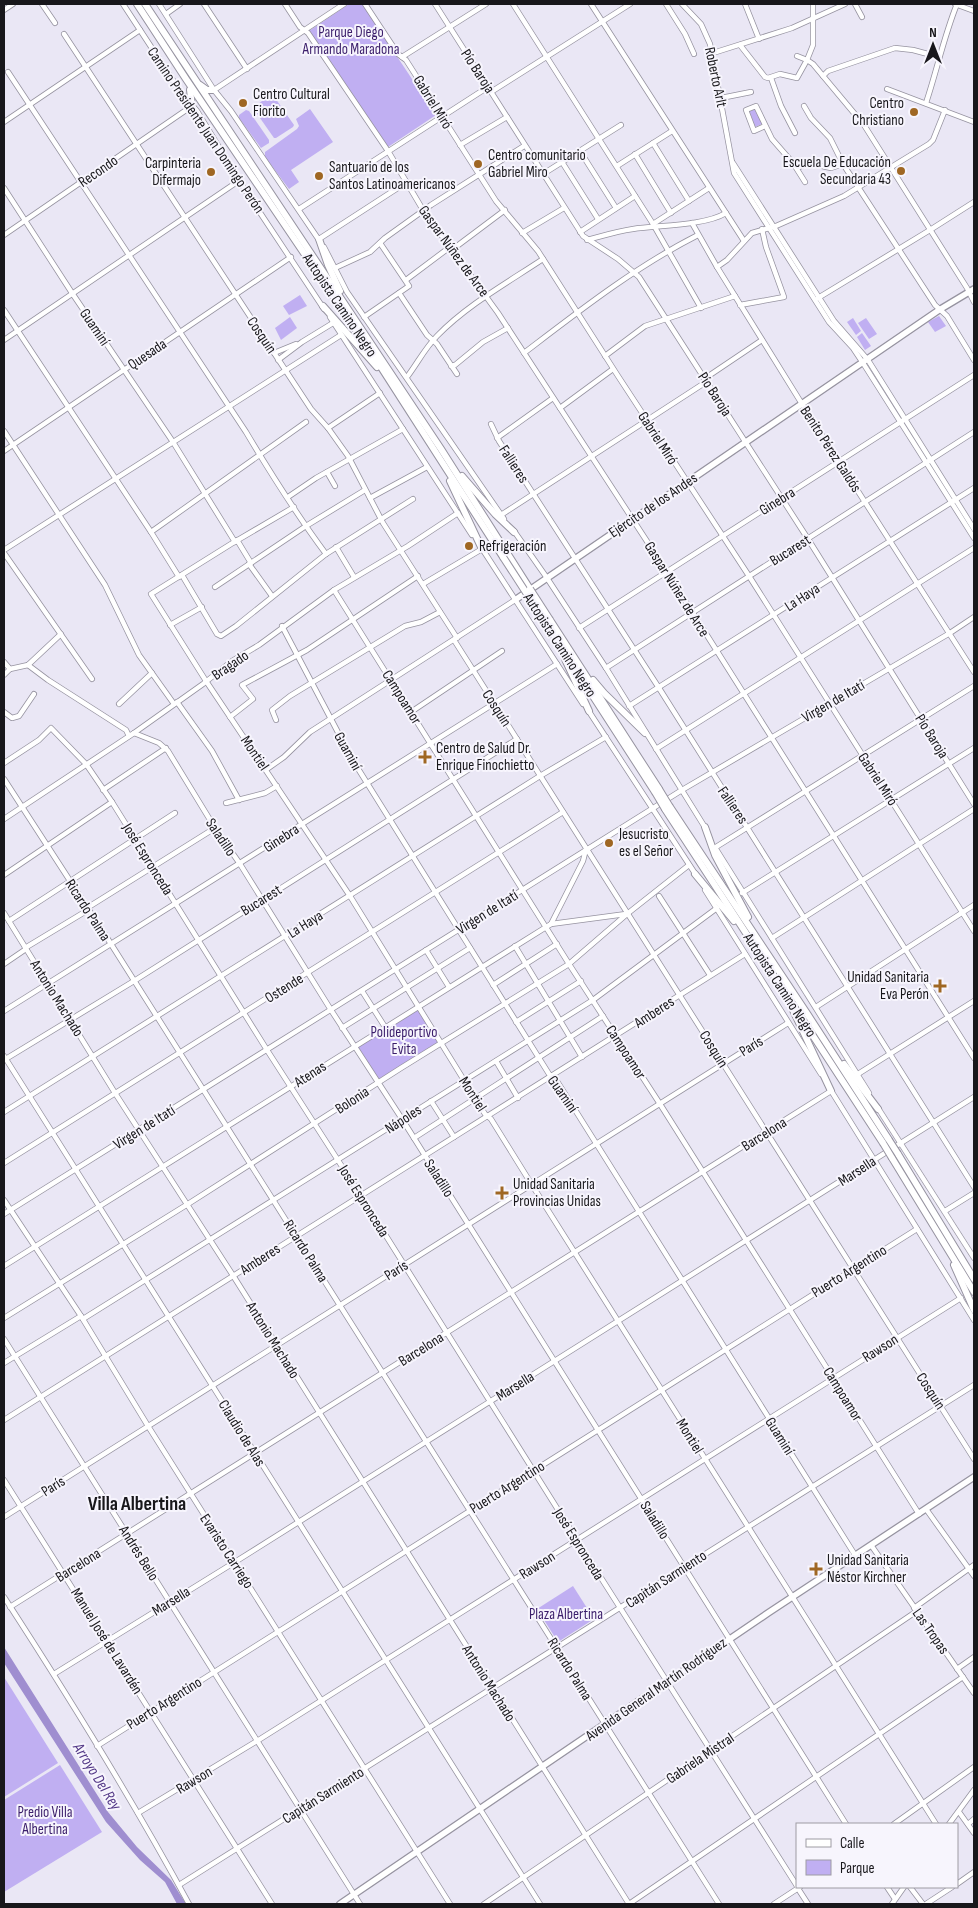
<svg xmlns="http://www.w3.org/2000/svg" width="978" height="1908" font-family="'Sofia Sans Condensed',sans-serif">
<rect width="100%" height="100%" fill="#eae7f5"/>
<!-- green -->
<g fill="#c0aff2">
<polygon points="349,4 362,4 436,115 388,147 309,31"/>
<polygon points="271,94 273,95 294,125 293,127 276,138 274,138 253,108"/>
<polygon points="755,108 762,124 755,127 749,110"/>
<polygon points="310,109 333,142 291,170 299,182 289,189 265,157 265,152 297,129 299,126 296,119"/>
<polygon points="246,110 249,111 269,140 269,143 261,148 239,118 239,115"/>
<polygon points="300,295 307,306 289,315 283,306"/>
<polygon points="939,316 946,326 935,332 928,322"/>
<polygon points="290,317 297,328 281,340 275,328"/>
<polygon points="853,318 861,331 856,335 847,322"/>
<polygon points="866,318 877,334 869,339 858,323"/>
<polygon points="862,333 871,346 865,350 857,337"/>
<polygon points="418,1007 441,1043 378,1083 354,1046"/>
<polygon points="573,1586 594,1619 558,1642 537,1609"/>
<polygon points="4,1677 58,1763 4,1797"/>
<polygon points="60,1765 102,1832 4,1892 4,1800"/>
</g>
<!-- water -->
<polygon fill="#9f8ed0" points="4,1647 108,1812 137,1847 171,1880 186,1904 177,1904 165,1882 140,1860 106,1822 4,1663"/>
<g fill="none" stroke-linecap="round" stroke-linejoin="round">
<defs>
<g id="minor">
<polyline points="42,4 55,23"/>
<polyline points="123,4 180,91 197,111 247,193 324,309"/>
<polyline points="159,4 214,90 231,111 319,240"/>
<polyline points="204,4 247,69"/>
<polyline points="285,4 300,27 308,33 388,151 423,210 498,313 667,572 974,1058"/>
<polyline points="365,4 398,54 406,60 496,201 538,251 618,376 749,576 974,931"/>
<polyline points="435,4 583,236 618,259 639,277 808,539 974,804"/>
<polyline points="513,4 653,224 701,308"/>
<polyline points="591,4 744,241"/>
<polyline points="666,4 685,34 694,54"/>
<polyline points="682,4 701,24 710,44 734,173 829,322 853,348 863,363 974,538"/>
<polyline points="745,4 759,39"/>
<polyline points="813,4 813,45 807,60 813,64 864,125 967,288 974,302"/>
<polyline points="855,4 862,17"/>
<polyline points="955,4 974,11"/>
<polyline points="4,10 13,4"/>
<polyline points="166,14 180,4"/>
<polyline points="64,34 311,409 328,428 348,456 383,523 457,638"/>
<polyline points="740,45 765,77 768,78 780,74 797,78 807,60 797,56"/>
<polyline points="713,53 792,28 845,4"/>
<polyline points="402,57 486,4"/>
<path d="M 8,72 L 246,432 C 271,474 297,515 326,554"/>
<polyline points="823,76 828,71 895,48 913,50 939,57"/>
<polyline points="771,78 781,106 795,133"/>
<polyline points="887,89 974,122"/>
<polyline points="214,90 344,4"/>
<polyline points="491,92 630,4"/>
<polyline points="721,98 751,92"/>
<path d="M 926,103 C 937,70 944,36 957,4"/>
<polyline points="804,106 811,118 830,138 843,164 935,305 947,316 974,360"/>
<polyline points="4,122 140,30"/>
<polyline points="765,126 754,131 746,110 756,106 772,139 793,163 805,182"/>
<polyline points="653,143 689,201"/>
<polyline points="460,145 507,117"/>
<polyline points="580,151 616,208"/>
<polyline points="635,154 671,213"/>
<polyline points="562,162 598,219"/>
<polyline points="733,163 834,321 868,360 974,529"/>
<polyline points="617,166 672,131"/>
<polyline points="797,168 808,163 831,168 843,164"/>
<polyline points="543,174 621,125"/>
<polyline points="4,188 72,293 173,442 235,542"/>
<polyline points="299,209 488,87"/>
<polyline points="692,223 717,267 802,404 974,672"/>
<polyline points="653,224 709,188"/>
<polyline points="580,232 635,196"/>
<polyline points="522,233 564,208"/>
<polyline points="4,235 192,106"/>
<polyline points="319,239 407,182"/>
<path d="M 587,240 C 602,236 618,231 633,229 C 659,225 704,226 726,213"/>
<polyline points="324,247 347,292 504,519"/>
<polyline points="453,249 505,210"/>
<polyline points="717,267 727,260 752,233 776,226 844,196 929,144 933,140 945,110"/>
<polyline points="335,268 370,252 385,238 431,205 524,146"/>
<polyline points="406,280 450,247"/>
<polyline points="399,293 427,335 437,344 457,374"/>
<polyline points="818,298 930,230 974,202"/>
<polyline points="740,305 784,297 766,247 762,229"/>
<polyline points="4,310 151,532 179,577"/>
<polyline points="330,317 472,535"/>
<polyline points="364,317 409,286 380,243"/>
<polyline points="4,340 240,180"/>
<polyline points="274,353 296,344"/>
<path d="M 524,353 C 579,311 635,267 698,235"/>
<polyline points="605,356 645,326 735,296"/>
<polyline points="278,360 302,342 333,323"/>
<polyline points="451,366 455,365 483,342 508,328"/>
<path d="M 407,377 C 417,364 425,348 437,336 C 467,305 507,283 543,259"/>
<polyline points="704,379 762,340"/>
<polyline points="560,408 613,369"/>
<polyline points="491,424 499,441 659,688 974,1187"/>
<polyline points="328,428 380,393"/>
<polyline points="4,431 105,585 139,655 174,704"/>
<polyline points="497,438 553,398"/>
<polyline points="4,451 291,257"/>
<polyline points="327,472 335,486"/>
<polyline points="288,497 316,478 403,429"/>
<polyline points="370,498 427,467"/>
<polyline points="294,507 231,544 151,594 206,681 350,896 475,1098 485,1114 491,1119 532,1185 936,1824"/>
<polyline points="501,515 706,382"/>
<polyline points="514,531 547,578 606,668 706,829"/>
<polyline points="151,532 306,422"/>
<polyline points="237,540 251,563"/>
<polyline points="336,547 354,577"/>
<polyline points="481,547 583,704"/>
<polyline points="4,550 341,335"/>
<polyline points="4,553 92,679"/>
<polyline points="249,564 272,596"/>
<polyline points="182,575 217,634 221,636 236,626 326,554 413,499"/>
<polyline points="423,584 482,549"/>
<polyline points="215,587 306,526 365,490"/>
<polyline points="334,590 569,964 660,1104 919,1514"/>
<polyline points="170,625 202,607"/>
<polyline points="282,626 352,759 549,1074 555,1078 855,1555"/>
<polyline points="579,628 974,375"/>
<polyline points="454,640 974,1459"/>
<polyline points="4,662 10,669"/>
<polyline points="28,665 48,680 126,730 129,736"/>
<polyline points="606,668 974,432"/>
<polyline points="4,675 10,669 28,665 61,634"/>
<polyline points="177,702 212,751 239,800"/>
<polyline points="119,704 152,673"/>
<polyline points="629,706 974,488"/>
<polyline points="588,710 696,875"/>
<polyline points="4,712 12,718 19,716 34,694"/>
<polyline points="411,712 502,651"/>
<polyline points="230,717 253,699 242,685 307,650 418,576"/>
<polyline points="276,720 272,710 290,696 405,626 421,622 440,612"/>
<polyline points="134,733 159,743 168,751 215,828 240,864 331,1010 402,1119 846,1824"/>
<polyline points="656,749 974,548"/>
<polyline points="4,763 39,740 51,728 86,764 112,802 267,1050 361,1196 577,1540 797,1886"/>
<polyline points="267,769 284,757 310,732 515,600"/>
<polyline points="4,779 111,944 719,1904"/>
<polyline points="103,790 166,748"/>
<polyline points="226,803 265,793 277,786"/>
<polyline points="4,819 134,733 203,684 232,661 259,645 334,590 408,546 458,513"/>
<polyline points="716,847 974,686"/>
<polyline points="716,849 869,1093"/>
<polyline points="4,875 112,802"/>
<polyline points="705,890 821,1074"/>
<polyline points="742,893 974,748"/>
<polyline points="659,896 710,975"/>
<polyline points="87,908 215,828"/>
<polyline points="4,913 115,1093 234,1277 629,1904 963,1677"/>
<polyline points="9,921 175,813"/>
<polyline points="551,924 583,861 586,849"/>
<polyline points="772,938 974,809"/>
<polyline points="515,946 582,1057"/>
<polyline points="25,948 88,910"/>
<polyline points="426,950 449,987"/>
<polyline points="4,964 26,949"/>
<polyline points="493,985 557,944"/>
<polyline points="362,991 385,1027"/>
<polyline points="816,1007 974,905"/>
<polyline points="4,1011 557,664"/>
<polyline points="516,1022 581,981"/>
<polyline points="342,1028 470,948"/>
<polyline points="4,1056 540,1904"/>
<polyline points="4,1060 134,981 517,739"/>
<polyline points="496,1061 518,1098"/>
<polyline points="858,1074 974,1001"/>
<polyline points="830,1089 974,1320"/>
<polyline points="431,1101 454,1137"/>
<polyline points="878,1108 974,1258"/>
<polyline points="4,1112 540,776 606,737"/>
<polyline points="414,1138 603,1016"/>
<polyline points="4,1163 563,812"/>
<polyline points="4,1200 81,1316 148,1426 450,1904"/>
<polyline points="945,1211 974,1193"/>
<polyline points="4,1214 682,790 950,633 974,617"/>
<polyline points="4,1266 551,924 626,914"/>
<polyline points="4,1318 188,1204 401,1068 569,964 627,914 689,865"/>
<polyline points="83,1319 593,1000 717,908"/>
<polyline points="4,1339 360,1904"/>
<polyline points="4,1363 81,1316"/>
<polyline points="4,1420 745,954"/>
<polyline points="4,1480 272,1904"/>
<polyline points="926,1509 974,1576"/>
<polyline points="4,1517 788,1023"/>
<polyline points="871,1545 974,1693"/>
<path d="M 4,1597 C 69,1697 132,1799 189,1904"/>
<polyline points="10,1607 831,1091"/>
<polyline points="914,1608 974,1565"/>
<polyline points="957,1669 974,1657"/>
<polyline points="54,1674 235,1562 974,1097"/>
<polyline points="97,1746 917,1229"/>
<polyline points="959,1812 974,1833"/>
<polyline points="138,1813 257,1741 961,1298"/>
<polyline points="894,1824 974,1767"/>
<polyline points="949,1824 974,1790"/>
<polyline points="968,1824 974,1819"/>
<polyline points="957,1884 974,1872"/>
<polyline points="179,1885 974,1385"/>
<polyline points="797,1887 808,1904"/>
<polyline points="887,1887 895,1899"/>
<polyline points="910,1887 923,1904"/>
<polyline points="484,1904 917,1611"/>
<polyline points="774,1904 800,1887"/>
<polyline points="892,1904 904,1887"/>
<polyline points="926,1904 952,1887"/>
</g>
<g id="major">
<polyline points="515,600 939,310 974,289"/>
<polyline points="340,1904 768,1613 974,1477"/>
</g>
<g id="highway">
<polyline points="137,4 186,79 379,364 503,557"/>
<polyline points="145,4 441,449 530,589"/>
<polyline points="200,85 207,90 214,90"/>
<polyline points="190,90 192,106"/>
<polyline points="319,239 328,265 340,291"/>
<polyline points="323,306 377,367"/>
<polyline points="462,476 495,514 514,532"/>
<polyline points="450,481 482,549"/>
<polyline points="550,620 659,789"/>
<polyline points="547,625 655,792"/>
<polyline points="565,659 589,711"/>
<polyline points="593,680 604,693 645,733"/>
<polyline points="670,807 808,1015 889,1140"/>
<polyline points="665,809 883,1143"/>
<polyline points="705,827 715,855 748,917"/>
<polyline points="695,874 734,921"/>
<polyline points="793,1010 831,1091"/>
<polyline points="844,1064 878,1109"/>
<polyline points="898,1154 974,1279"/>
<polyline points="892,1158 974,1292"/>
<polyline points="954,1265 974,1310"/>
</g>
</defs>
<!-- minor casing -->
<use href="#minor" stroke="#9693a0" stroke-width="6"/>
<!-- major casing -->
<use href="#major" stroke="#9693a0" stroke-width="8"/>
<!-- highway casing -->
<use href="#highway" stroke="#9693a0" stroke-width="8"/>
<!-- minor -->
<use href="#minor" stroke="#fff" stroke-width="4.5"/>
<!-- major -->
<use href="#major" stroke="#fff" stroke-width="5.5"/>
<!-- highway -->
<use href="#highway" stroke="#fff" stroke-width="6"/>
<defs>
<g id="highway-bridge">
<polyline points="503,557 547,625"/>
<polyline points="530,589 550,620"/>
<polyline points="659,789 670,807"/>
<polyline points="655,792 665,809"/>
<polyline points="889,1140 898,1154"/>
<polyline points="883,1143 892,1158"/>
</g>
</defs>
<!-- highway-bridge casing -->
<use href="#highway-bridge" stroke="#9693a0" stroke-width="8" stroke-linecap="butt"/>
<!-- highway-bridge -->
<use href="#highway-bridge" stroke="#fff" stroke-width="6"/>
</g>
<!-- markers -->
<g fill="#9f6723" stroke="#f7f5fd" stroke-width="2">
<circle cx="243" cy="103" r="5"/>
<circle cx="914" cy="112" r="5"/>
<circle cx="478" cy="164" r="5"/>
<circle cx="901" cy="171" r="5"/>
<circle cx="211" cy="172" r="5"/>
<circle cx="319" cy="176" r="5"/>
<circle cx="469" cy="546" r="5"/>
<path d="M422.5 749.5h5v5h5v5h-5v5h-5v-5h-5v-5h5z"/>
<circle cx="609" cy="843" r="5"/>
<path d="M937.5 978.5h5v5h5v5h-5v5h-5v-5h-5v-5h5z"/>
<path d="M499.5 1185.5h5v5h5v5h-5v5h-5v-5h-5v-5h5z"/>
<path d="M813.5 1561.5h5v5h5v5h-5v5h-5v-5h-5v-5h5z"/>
</g>
<g text-anchor="middle" stroke-width="4" stroke-linejoin="round" paint-order="stroke">
<!-- park labels -->
<g font-size="15" fill="#3b1e6b" stroke="#f7f5fd">
<text x="351" y="37">Parque Diego<tspan x="351" dy="17">Armando Maradona</tspan></text>
<text x="404" y="1037">Polideportivo<tspan x="404" dy="17">Evita</tspan></text>
<text x="566" y="1619">Plaza Albertina</text>
<text x="45" y="1817">Predio Villa<tspan x="45" dy="17">Albertina</tspan></text>
</g>
<!-- street labels -->
<g font-size="15" fill="#18171b" stroke="#f7f5fd">
<text transform="translate(478 71) rotate(57)" y="5">Pío Baroja</text>
<text transform="translate(716 77) rotate(78)" y="5">Roberto Arlt</text>
<text transform="translate(433 102) rotate(58)" y="5">Gabriel Miró</text>
<text transform="translate(206 130) rotate(56)" y="5">Camino Presidente Juan Domingo Perón</text>
<text transform="translate(98 171) rotate(-34)" y="5">Recondo</text>
<text transform="translate(454 251) rotate(54)" y="5">Gaspar Núñez de Arce</text>
<text transform="translate(340 305) rotate(56)" y="5">Autopista Camino Negro</text>
<text transform="translate(95 327) rotate(56)" y="5">Guaminí</text>
<text transform="translate(262 335) rotate(56)" y="5">Cosquín</text>
<text transform="translate(147 354) rotate(-34)" y="5">Quesada</text>
<text transform="translate(715 394) rotate(57)" y="5">Pío Baroja</text>
<text transform="translate(658 438) rotate(57)" y="5">Gabriel Miró</text>
<text transform="translate(831 449) rotate(57)" y="5">Benito Pérez Galdós</text>
<text transform="translate(514 464) rotate(57)" y="5">Fallieres</text>
<text transform="translate(777 501) rotate(-32)" y="5">Ginebra</text>
<text transform="translate(653 505) rotate(-34)" y="5">Ejército de los Andes</text>
<text transform="translate(790 550) rotate(-32)" y="5">Bucarest</text>
<text transform="translate(677 589) rotate(58)" y="5">Gaspar Núñez de Arce</text>
<text transform="translate(802 597) rotate(-33)" y="5">La Haya</text>
<text transform="translate(560 645) rotate(57)" y="5">Autopista Camino Negro</text>
<text transform="translate(230 665) rotate(-34)" y="5">Bragado</text>
<text transform="translate(402 697) rotate(58)" y="5">Campoamor</text>
<text transform="translate(833 701) rotate(-30)" y="5">Virgen de Itatí</text>
<text transform="translate(497 708) rotate(57)" y="5">Cosquín</text>
<text transform="translate(932 736) rotate(58)" y="5">Pío Baroja</text>
<text transform="translate(348 751) rotate(61)" y="5">Guaminí</text>
<text transform="translate(255 753) rotate(56)" y="5">Montiel</text>
<text transform="translate(878 779) rotate(57)" y="5">Gabriel Miró</text>
<text transform="translate(733 805) rotate(56)" y="5">Fallieres</text>
<text transform="translate(221 837) rotate(56)" y="5">Saladillo</text>
<text transform="translate(281 838) rotate(-33)" y="5">Ginebra</text>
<text transform="translate(148 859) rotate(58)" y="5">José Espronceda</text>
<text transform="translate(261 900) rotate(-32)" y="5">Bucarest</text>
<text transform="translate(88 910) rotate(57)" y="5">Ricardo Palma</text>
<text transform="translate(487 912) rotate(-32)" y="5">Virgen de Itatí</text>
<text transform="translate(305 924) rotate(-32)" y="5">La Haya</text>
<text transform="translate(780 985) rotate(57)" y="5">Autopista Camino Negro</text>
<text transform="translate(284 988) rotate(-32)" y="5">Ostende</text>
<text transform="translate(57 998) rotate(58)" y="5">Antonio Machado</text>
<text transform="translate(654 1012) rotate(-33)" y="5">Amberes</text>
<text transform="translate(751 1046) rotate(-32)" y="5">París</text>
<text transform="translate(714 1049) rotate(58)" y="5">Cosquín</text>
<text transform="translate(626 1052) rotate(57)" y="5">Campoamor</text>
<text transform="translate(310 1074) rotate(-33)" y="5">Atenas</text>
<text transform="translate(473 1094) rotate(57)" y="5">Montiel</text>
<text transform="translate(563 1094) rotate(55)" y="5">Guaminí</text>
<text transform="translate(352 1100) rotate(-33)" y="5">Bolonia</text>
<text transform="translate(403 1119) rotate(-33)" y="5">Nápoles</text>
<text transform="translate(144 1127) rotate(-32)" y="5">Virgen de Itatí</text>
<text transform="translate(764 1134) rotate(-32)" y="5">Barcelona</text>
<text transform="translate(857 1171) rotate(-33)" y="5">Marsella</text>
<text transform="translate(439 1178) rotate(57)" y="5">Saladillo</text>
<text transform="translate(364 1201) rotate(58)" y="5">José Espronceda</text>
<text transform="translate(306 1251) rotate(58)" y="5">Ricardo Palma</text>
<text transform="translate(260 1259) rotate(-33)" y="5">Amberes</text>
<text transform="translate(396 1270) rotate(-32)" y="5">París</text>
<text transform="translate(849 1271) rotate(-32)" y="5">Puerto Argentino</text>
<text transform="translate(273 1340) rotate(58)" y="5">Antonio Machado</text>
<text transform="translate(880 1348) rotate(-32)" y="5">Rawson</text>
<text transform="translate(421 1349) rotate(-32)" y="5">Barcelona</text>
<text transform="translate(515 1386) rotate(-32)" y="5">Marsella</text>
<text transform="translate(931 1391) rotate(57)" y="5">Cosquín</text>
<text transform="translate(843 1394) rotate(58)" y="5">Campoamor</text>
<text transform="translate(242 1433) rotate(58)" y="5">Claudio de Alas</text>
<text transform="translate(690 1436) rotate(58)" y="5">Montiel</text>
<text transform="translate(780 1436) rotate(58)" y="5">Guaminí</text>
<text transform="translate(53 1486) rotate(-32)" y="5">París</text>
<text transform="translate(507 1487) rotate(-32)" y="5">Puerto Argentino</text>
<text transform="translate(655 1520) rotate(58)" y="5">Saladillo</text>
<text transform="translate(579 1544) rotate(58)" y="5">José Espronceda</text>
<text transform="translate(227 1551) rotate(57)" y="5">Evaristo Carriego</text>
<text transform="translate(139 1553) rotate(58)" y="5">Andrés Bello</text>
<text transform="translate(78 1565) rotate(-32)" y="5">Barcelona</text>
<text transform="translate(537 1565) rotate(-32)" y="5">Rawson</text>
<text transform="translate(666 1579) rotate(-33)" y="5">Capitán Sarmiento</text>
<text transform="translate(171 1601) rotate(-32)" y="5">Marsella</text>
<text transform="translate(931 1631) rotate(55)" y="5">Las Tropas</text>
<text transform="translate(107 1641) rotate(58)" y="5">Manuel José de Lavardén</text>
<text transform="translate(570 1669) rotate(58)" y="5">Ricardo Palma</text>
<text transform="translate(489 1683) rotate(58)" y="5">Antonio Machado</text>
<text transform="translate(656 1689) rotate(-35)" y="5">Avenida General Martín Rodríguez</text>
<text transform="translate(164 1703) rotate(-32)" y="5">Puerto Argentino</text>
<text transform="translate(700 1758) rotate(-34)" y="5">Gabriela Mistral</text>
<text transform="translate(194 1780) rotate(-31)" y="5">Rawson</text>
<text transform="translate(323 1795) rotate(-32)" y="5">Capitán Sarmiento</text>
</g>
<!-- poi labels -->
<g font-size="15" fill="#18171b" stroke="#f7f5fd" text-anchor="start">
<text x="253" y="99">Centro Cultural<tspan x="253" dy="17">Fiorito</tspan></text>
<text x="904" y="108" text-anchor="end">Centro<tspan x="904" dy="17">Christiano</tspan></text>
<text x="488" y="160">Centro comunitario<tspan x="488" dy="17">Gabriel Miro</tspan></text>
<text x="891" y="167" text-anchor="end">Escuela De Educación<tspan x="891" dy="17">Secundaria 43</tspan></text>
<text x="201" y="168" text-anchor="end">Carpinteria<tspan x="201" dy="17">Difermajo</tspan></text>
<text x="329" y="172">Santuario de los<tspan x="329" dy="17">Santos Latinoamericanos</tspan></text>
<text x="479" y="551">Refrigeración</text>
<text x="436" y="753">Centro de Salud Dr.<tspan x="436" dy="17">Enrique Finochietto</tspan></text>
<text x="619" y="839">Jesucristo<tspan x="619" dy="17">es el Señor</tspan></text>
<text x="929" y="982" text-anchor="end">Unidad Sanitaria<tspan x="929" dy="17">Eva Perón</tspan></text>
<text x="513" y="1189">Unidad Sanitaria<tspan x="513" dy="17">Provincias Unidas</tspan></text>
<text x="827" y="1565">Unidad Sanitaria<tspan x="827" dy="17">Néstor Kirchner</tspan></text>
</g>
<!-- water labels -->
<g font-size="16" font-style="italic" fill="#523786" stroke="#f7f5fd">
<text transform="translate(98 1776) rotate(58)" y="6">Arroyo Del Rey</text>
</g>
<!-- district labels -->
<g font-size="20" font-weight="bold" fill="#18171b" stroke="#f7f5fd">
<text x="137" y="1510">Villa Albertina</text>
</g>
</g>
<!-- border -->
<rect width="978" height="1908" fill="none" stroke="#18171b" stroke-width="10"/>
<!-- legend -->
<rect x="796" y="1823" width="162" height="65" fill="#f7f5fd" stroke="#9e9ca3"/>
<rect x="806" y="1839" width="25" height="8" fill="#ffffff" stroke="#9e9ca3"/>
<text x="840" y="1848" font-size="15" fill="#18171b">Calle</text>
<rect x="806" y="1860" width="25" height="15" fill="#c0aff2" stroke="#9e9ca3"/>
<text x="840" y="1873" font-size="15" fill="#18171b">Parque</text>
<!-- north arrow -->
<g transform="translate(933 45)" stroke="#f7f5fd" stroke-width="4" paint-order="stroke">
<path d="M0-4L9 19L0 12L-9 19Z" fill="#18171b"/>
<text y="-8" font-size="14" font-weight="bold" text-anchor="middle" fill="#18171b">N</text>
</g>
</svg>
